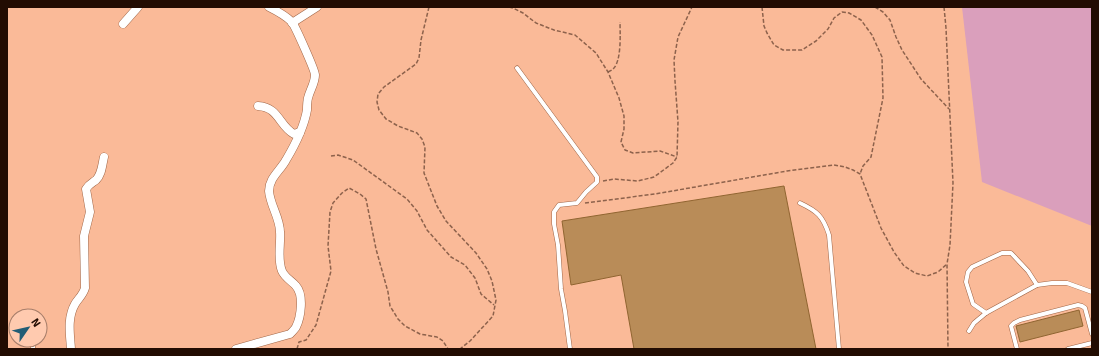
<svg xmlns="http://www.w3.org/2000/svg" width="1099" height="356" font-family="Signika,sans-serif">
<rect width="100%" height="100%" fill="#faba98"/>
<!-- green -->
<polygon fill="#da9fbc" points="962,7 1092,7 1092,226 982,182"/>
<!-- building -->
<g fill="#b98c58" stroke="#906531">
<polygon points="784,186 816,349 634,349 621,275 571,285 562,221"/>
<polygon points="1079,310 1083,326 1020,342 1016,326"/>
</g>
<g fill="none" stroke-linecap="round" stroke-linejoin="round">
<defs>
<g id="lane">
<polyline points="517,68 597,177 597,182 586,192 577,203 559,205 554,212 554,224 558,245 561,289 565,311 570,349"/>
<path d="M 800,203 C 817,211 823,216 829,235 L 839,349"/>
<polyline points="986,313 973,304 966,282 968,272 972,267 1002,253 1011,253 1028,271 1037,285"/>
<polyline points="969,331 974,323 986,313 1037,285 1052,283 1067,283 1092,292"/>
<polyline points="33,349 33,340"/>
<polyline points="1017,349 1011,326 1014,323 1020,320 1078,305 1082,306 1085,308 1092,334"/>
<polyline points="1068,349 1092,343"/>
</g>
<g id="street">
<polyline points="292,23 317,7"/>
<polyline points="123,24 138,7"/>
<path d="M 258,106 C 279,107 279,126 294,134 L 300,132"/>
<path d="M 71,349 C 70,334 67,318 75,304 C 78,299 83,295 85,288 L 84,236 L 90,212 L 86,189 C 89,184 92,183 96,180 C 102,174 102,165 104,157"/>
<path d="M 236,349 L 290,334 C 292,332 295,329 296,327 C 301,317 304,295 296,286 C 292,281 285,278 282,271 C 277,259 281,244 280,232 C 280,218 270,205 269,191 C 269,178 280,171 286,160 C 295,145 304,127 307,110 C 307,106 307,102 308,98 C 310,90 315,83 315,75 C 315,70 295,26 292,22 C 286,16 277,11 269,7"/>
</g>
</defs>
<!-- lane casing -->
<use href="#lane" stroke="#a06647" stroke-width="5"/>
<!-- street casing -->
<use href="#street" stroke="#a06647" stroke-width="9"/>
<!-- path -->
<g stroke="#8d624c" stroke-width="1.5" stroke-dasharray="4 2" stroke-linecap="butt">
<polyline points="429,7 421,40 419,58 416,64 384,87 378,94 377,102 379,110 386,119 398,126 417,133 422,139 425,147 424,173 437,206 446,221 476,253 487,269 492,281 496,300 493,316 470,341 460,349"/>
<polyline points="509,7 513,8 523,13 536,23 554,30 575,35 596,53 608,72 619,98 624,116 624,129 621,142 625,150 633,153 660,151 677,157"/>
<polyline points="762,7 764,26 767,33 774,45 783,50 802,50 816,41 828,29 834,18 842,12 849,13 861,20 872,35 882,57 883,98 871,157 863,166 860,174"/>
<polyline points="875,7 883,12 890,20 896,37 902,50 921,79 949,109"/>
<polyline points="944,7 946,28 953,183 950,245 947,264 948,349"/>
<path d="M 608,72 C 610,71 612,70 613,69 C 622,61 620,32 620,22"/>
<polyline points="331,156 338,155 353,160 407,199 417,211 427,230 451,257 465,265 475,278 481,294 494,305"/>
<polyline points="603,181 614,179 638,181 654,177 673,163 677,157 678,122 675,81 674,60 678,37 692,7"/>
<polyline points="585,203 655,194 787,171 834,165 845,167 853,170 860,174 881,228 894,252 904,266 915,273 927,276 938,272 947,264"/>
<polyline points="297,349 299,342 306,340 316,325 331,271 328,246 330,212 333,203 342,193 349,188 360,194 366,199 376,249 388,292 390,306 398,319 405,326 420,334 437,337 443,341 448,349"/>
</g>
<!-- lane -->
<use href="#lane" stroke="#fff" stroke-width="4"/>
<!-- street -->
<use href="#street" stroke="#fff" stroke-width="8"/>
</g>
<!-- border -->
<rect width="1099" height="356" fill="none" stroke="#220c02" stroke-width="16"/>
<!-- north arrow -->
<g transform="translate(28 328) rotate(56)"><circle r="19" fill="#ffcaaf" stroke="#a77e6a"/>
<path d="M0-3L7 15L0 10L-7 15Z" fill="#225d75"/>
<text y="-6" font-size="11" font-weight="bold" text-anchor="middle" fill="#220c02">N</text>
</g>
</svg>
